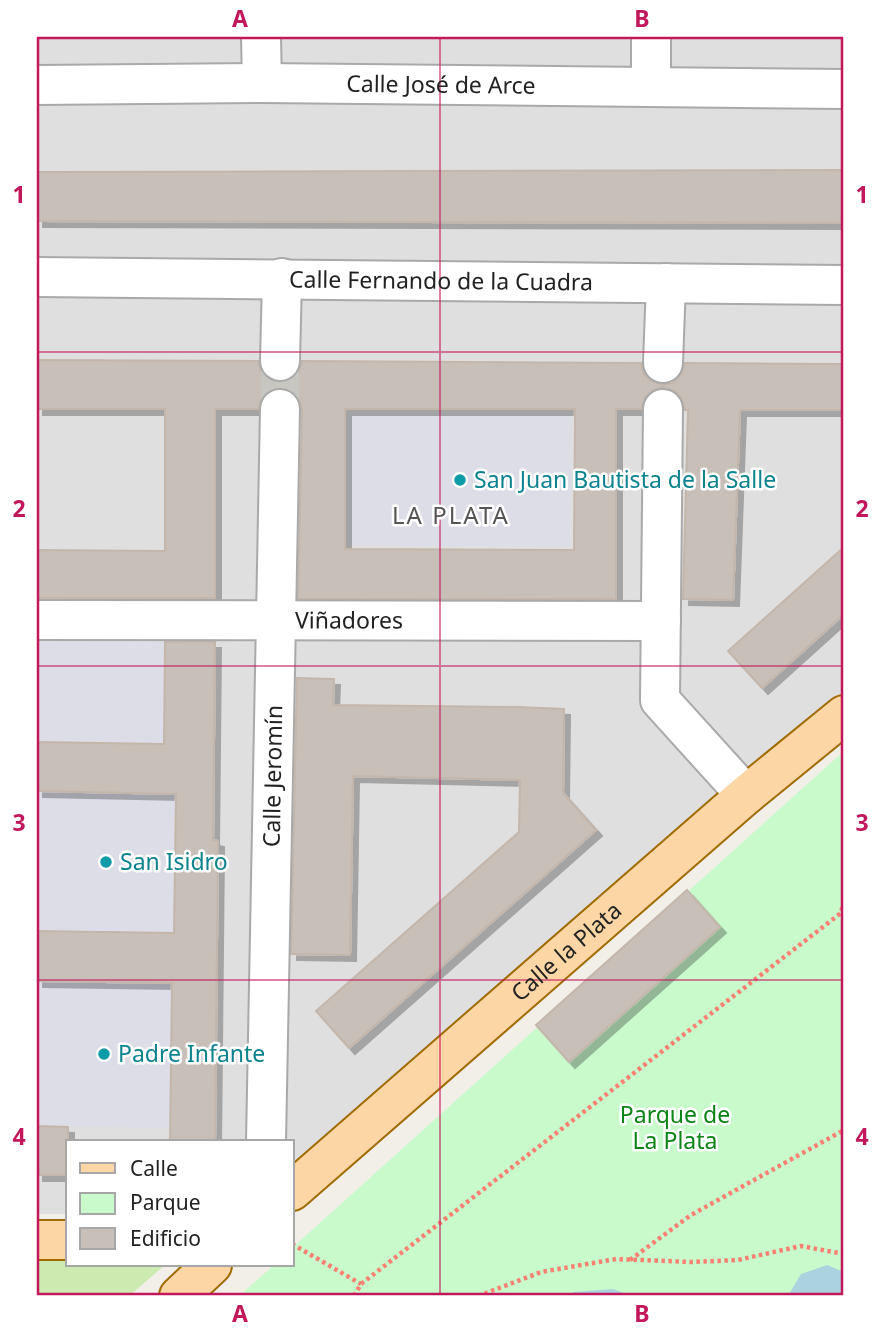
<svg xmlns="http://www.w3.org/2000/svg" width="881" height="1333" font-family="'Noto Sans',sans-serif">
<defs>
<filter id="shadow"><feDropShadow dx="6" dy="6" stdDeviation="0" flood-color="#0004"/></filter>
</defs>
<rect width="100%" height="100%" fill="#f2efe9"/>
<!-- residential -->
<polygon fill="#e0dfdf" points="37,37 844,37 844,709 292,1191 292,1142 68,1142 68,1214 37,1214"/>
<!-- grass -->
<polygon fill="#cdebb0" points="37,1258 68,1258 68,1265 165,1265 129,1296 37,1296"/>
<!-- park -->
<polygon fill="#c8facc" points="844,751 844,1296 239,1296 274,1265 292,1265 292,1248"/>
<!-- plaza -->
<g fill="#dddde8">
<polygon points="349,415 572,415 570,547 349,545"/>
<polygon points="37,602 165,602 164,744 37,742"/>
<polygon points="37,791 176,794 174,933 37,931"/>
<polygon points="37,981 172,983 170,1128 37,1126"/>
</g>
<!-- water -->
<g fill="#aad3df">
<polygon points="827,1265 844,1272 844,1296 788,1296 801,1274"/>
<polygon points="613,1289 632,1296 569,1296 574,1292"/>
</g>
<!-- building -->
<g fill="#c7bfb8" stroke="#c4b6ab" stroke-width="2" fill-rule="evenodd" filter="url(#shadow)">
<polygon points="844,170 844,223 37,221 37,172"/>
<path d="M 37,360 L 258,361 L 261,371 L 268,379 L 280,383 L 291,380 L 298,373 L 302,361 L 641,363 L 644,374 L 651,381 L 663,385 L 673,383 L 681,375 L 685,363 L 844,364 L 844,410 L 740,410 L 733,600 L 683,599 L 688,410 L 685,410 L 682,399 L 675,391 L 663,387 L 653,390 L 645,397 L 641,409 L 616,409 L 616,599 L 298,599 L 302,409 L 299,399 L 292,391 L 280,387 L 269,390 L 262,397 L 258,409 L 215,409 L 215,598 L 37,598 L 37,550 L 165,551 L 165,409 L 37,409 ZM 345,409 L 575,409 L 574,550 L 345,549 Z"/>
<polygon points="844,547 844,614 762,688 728,651"/>
<polygon points="165,642 215,642 213,840 218,841 215,1142 170,1142 172,983 37,981 37,931 174,933 176,794 37,791 37,742 164,744"/>
<polygon points="297,678 334,679 333,705 518,707 564,709 563,793 596,830 349,1048 316,1011 519,832 520,780 353,776 350,955 291,954"/>
<polygon points="687,890 720,927 569,1062 536,1025"/>
<polygon points="37,1126 68,1127 68,1175 37,1175"/>
</g>
<g fill="none" stroke-linecap="round" stroke-linejoin="round">
<!-- minor-tunnel -->
<polyline stroke="#c8c6c1" stroke-width="38" stroke-dasharray="38 19" stroke-linecap="butt" points="280,409 280,361"/>
<defs>
<g id="minor">
<polyline points="261,37 262,83"/>
<path id="s1" d="M 37,85 L 262,83 L 844,89"/>
<polyline points="651,87 651,37"/>
<path id="s2" d="M 37,277 L 844,285"/>
<polyline points="280,361 282,278"/>
<polyline points="663,363 666,283"/>
<polyline points="663,409 660,700 746,795"/>
<path id="s3" d="M 37,620 L 661,621"/>
<path id="s4" d="M 266,1142 L 280,409"/>
</g>
<g id="major">
<path id="s5" d="M 292,1191 L 746,795 L 844,715"/>
<polyline points="37,1240 68,1240"/>
<polyline points="179,1296 212,1265"/>
</g>
</defs>
<!-- minor casing -->
<use href="#minor" stroke="#a9a9a9" stroke-width="42"/>
<!-- major casing -->
<use href="#major" stroke="#a06b00" stroke-width="42"/>
<!-- path -->
<g stroke="#fa8072" stroke-width="4.5" stroke-dasharray="3.5 3.5" stroke-linecap="butt">
<polyline points="292,1244 361,1284"/>
<polyline points="630,1260 691,1215 844,1130"/>
<polyline points="354,1296 361,1284 841,913 844,899"/>
<polyline points="478,1296 541,1272 616,1259 691,1262 738,1260 801,1246 844,1254"/>
</g>
<!-- minor -->
<use href="#minor" stroke="#fff" stroke-width="38"/>
<!-- major -->
<use href="#major" stroke="#fcd6a4" stroke-width="38"/>
</g>
<!-- grid -->
<path fill="none" stroke="#c2185b" stroke-width="2" stroke-opacity="0.55" d="M 440,37 L 440,1296M 37,352 L 844,352M 37,666 L 844,666M 37,980 L 844,980"/>
<!-- markers -->
<g fill="#0f9aa8" stroke="#fff" stroke-width="2.5">
<circle cx="460" cy="480" r="7"/>
<circle cx="106" cy="862" r="7"/>
<circle cx="104" cy="1054" r="7"/>
</g>
<g text-anchor="middle" stroke-width="5" stroke-linejoin="round" paint-order="stroke">
<!-- street labels -->
<g font-size="23" fill="#222" stroke="#fff">
<text dy="8" stroke="none"><textPath href="#s1" startOffset="404">Calle José de Arce</textPath></text>
<text dy="8" stroke="none"><textPath href="#s2" startOffset="404">Calle Fernando de la Cuadra</textPath></text>
<text dy="8" stroke="none"><textPath href="#s3" startOffset="312">Viñadores</textPath></text>
<text dy="8" stroke="none"><textPath href="#s4" startOffset="366">Calle Jeromín</textPath></text>
<text dy="8" stroke="none"><textPath href="#s5" startOffset="364">Calle la Plata</textPath></text>
</g>
<!-- culture labels -->
<g font-size="23" fill="#0d838f" stroke="#fff" text-anchor="start">
<text x="474" y="488">San Juan Bautista de la Salle</text>
<text x="120" y="870">San Isidro</text>
<text x="118" y="1062">Padre Infante</text>
</g>
<!-- park labels -->
<g font-size="23" fill="#0c8416" stroke="#fff">
<text x="675" y="1123">Parque de<tspan x="675" dy="26">La Plata</tspan></text>
</g>
<!-- neighbourhood labels -->
<g font-size="24" letter-spacing="2" fill="#555" stroke="#fff">
<text x="451" y="524">LA PLATA</text>
</g>
</g>
<!-- border -->
<rect width="881" height="1333" fill="none" stroke="#ffffff" stroke-width="77"/>
<!-- legend -->
<rect x="66" y="1140" width="228" height="126" fill="#ffffff" stroke="#a7a7a7" stroke-width="2"/>
<rect x="80" y="1163" width="35" height="10" fill="#fcd6a4" stroke="#a7a7a7" stroke-width="2"/>
<text x="130" y="1176" font-size="21" fill="#222222">Calle</text>
<rect x="80" y="1193" width="35" height="21" fill="#c8facc" stroke="#a7a7a7" stroke-width="2"/>
<text x="130" y="1210" font-size="21" fill="#222222">Parque</text>
<rect x="80" y="1228" width="35" height="21" fill="#c7bfb8" stroke="#a7a7a7" stroke-width="2"/>
<text x="130" y="1246" font-size="21" fill="#222222">Edificio</text>
<rect x="38" y="38" width="804" height="1256" fill="none" stroke="#c2185b" stroke-width="2.5"/>
<g font-size="23" text-anchor="middle" font-weight="bold" fill="#c2185b">
<text x="240" y="27">A</text>
<text x="642" y="27">B</text>
<text x="19" y="203">1</text>
<text x="862" y="203">1</text>
<text x="19" y="517">2</text>
<text x="862" y="517">2</text>
<text x="19" y="831">3</text>
<text x="862" y="831">3</text>
<text x="19" y="1145">4</text>
<text x="862" y="1145">4</text>
<text x="240" y="1322">A</text>
<text x="642" y="1322">B</text>
</g>
</svg>
